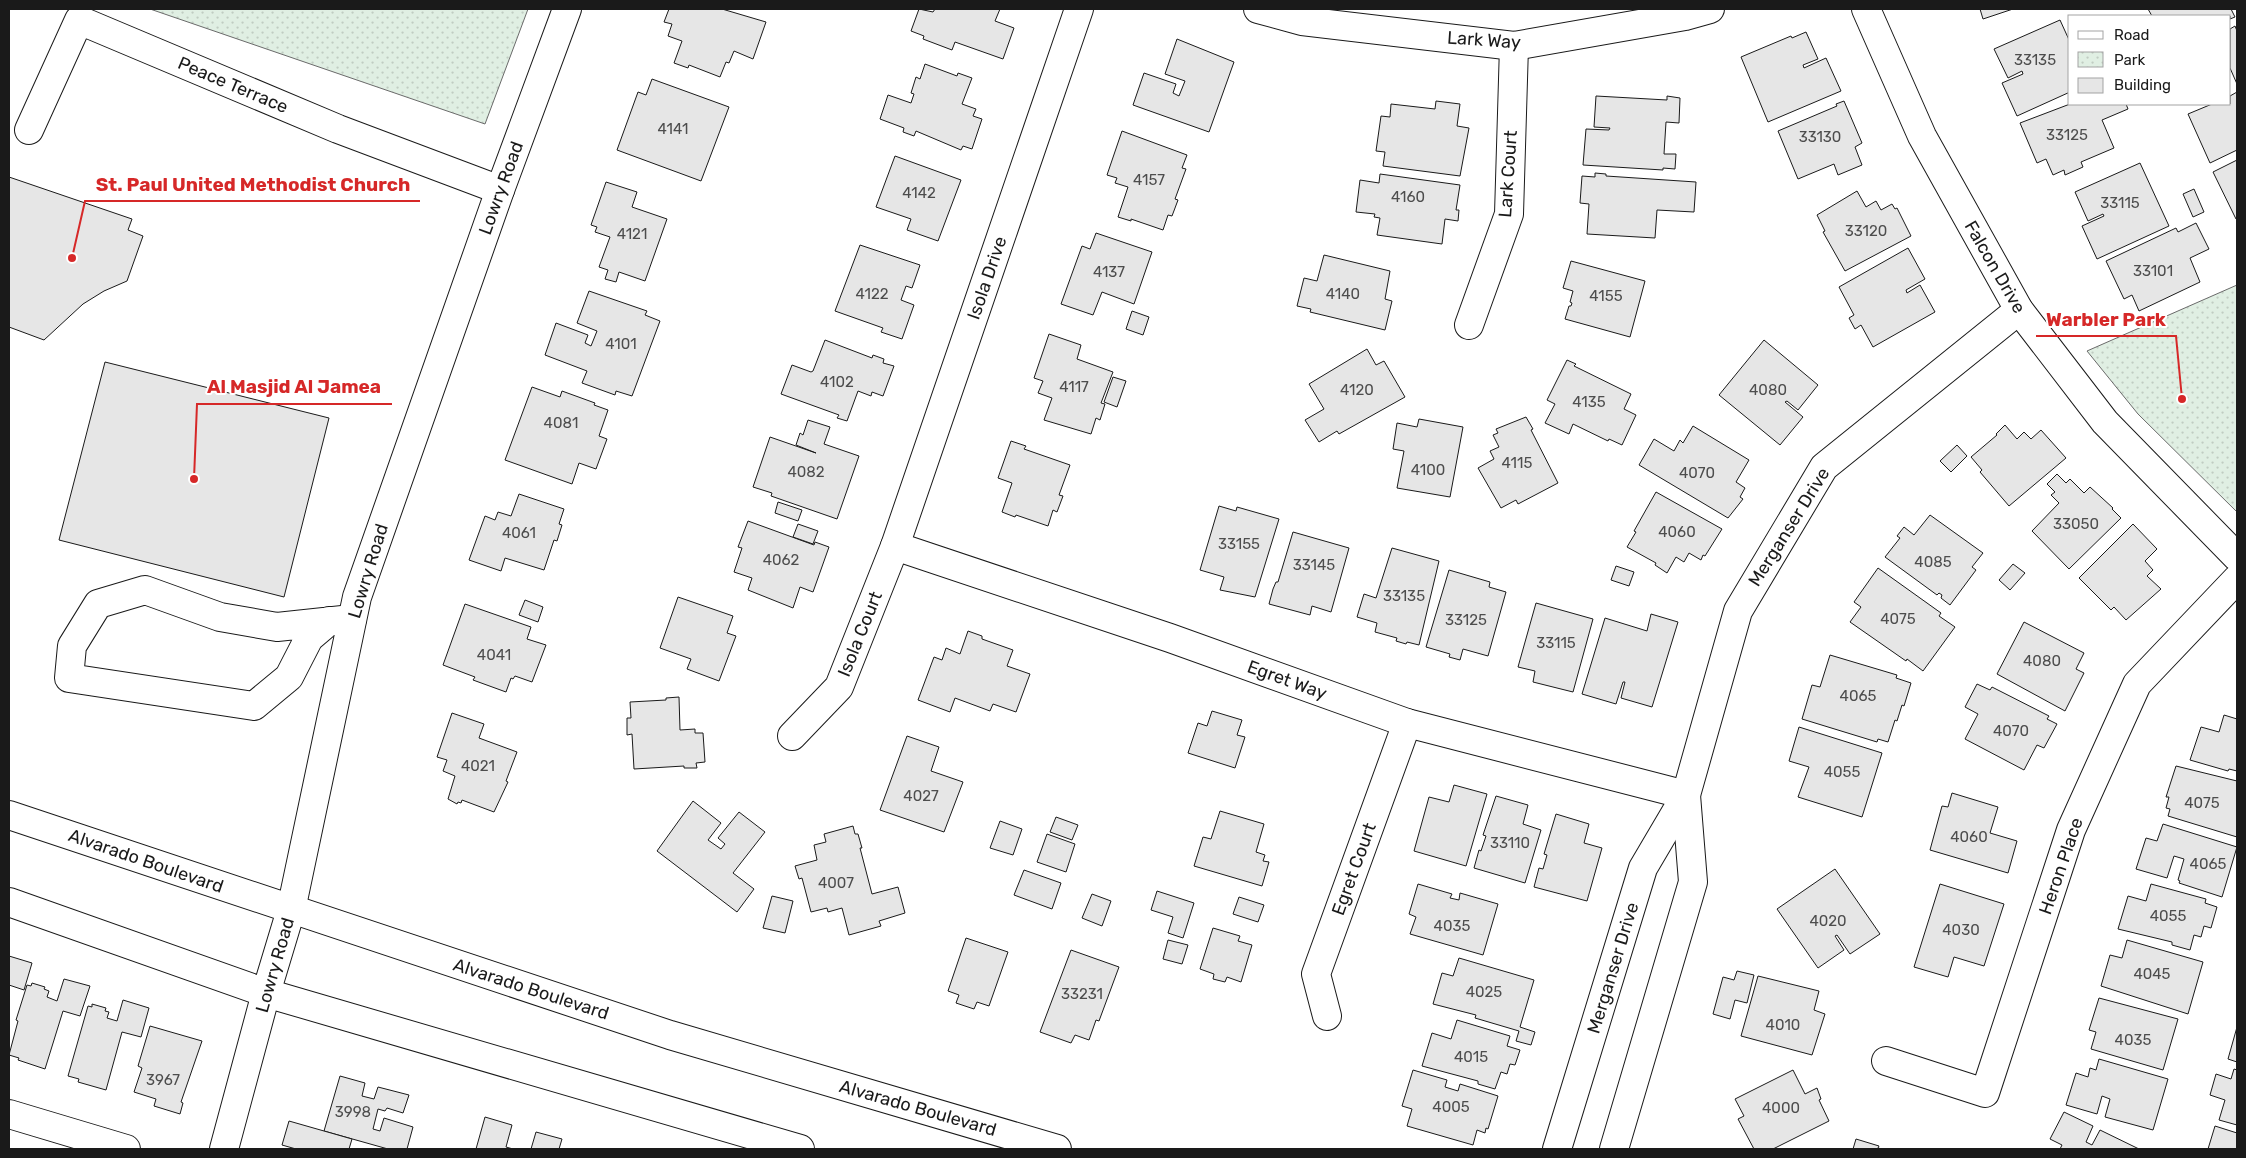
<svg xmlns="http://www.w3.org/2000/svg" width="2246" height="1158" font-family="Rubik,sans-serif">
<defs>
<pattern id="park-dots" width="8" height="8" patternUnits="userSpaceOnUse" patternTransform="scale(1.25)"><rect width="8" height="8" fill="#e0efe3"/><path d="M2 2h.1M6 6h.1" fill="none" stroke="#c0ccc2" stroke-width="1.8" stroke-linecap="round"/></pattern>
</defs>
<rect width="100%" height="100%" fill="#fff"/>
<!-- park -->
<g fill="url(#park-dots)" stroke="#6a6a6a">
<polygon points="150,9 528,9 485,124"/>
<polygon points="2237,285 2237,512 2138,414 2087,351"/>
</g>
<!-- building -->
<g fill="#e6e6e6" stroke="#1a1a1a">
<polygon points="669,9 722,9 766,22 753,59 734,51 729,63 726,62 720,77 689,65 688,68 674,63 682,41 668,36 672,24 664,22"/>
<polygon points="919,9 933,12 935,9 1000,9 995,21 1014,28 1003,59 955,42 952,50 923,39 924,36 911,31"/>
<polygon points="1980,9 2013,9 1983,19"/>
<polygon points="2148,9 2231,9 2235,17 2230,19 2230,16 2152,16"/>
<polygon points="2060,20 2070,42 2070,92 2017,116 2002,83 2023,74 2022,71 2008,78 1994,49"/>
<polygon points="2235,26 2237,31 2237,84 2230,68 2230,29"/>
<polygon points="1806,32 1818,59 1803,65 1804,68 1826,58 1841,91 1768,122 1741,57 1791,36 1792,38"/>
<polygon points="1177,39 1234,62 1209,132 1133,105 1144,73 1176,84 1173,93 1179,96 1185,81 1165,74"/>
<polygon points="925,64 957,76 958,73 972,78 962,104 976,109 973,116 982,119 972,149 963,146 961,150 916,131 914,136 903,132 904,128 880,119 888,95 911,103 914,94 911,93 916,77 920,79"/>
<polygon points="652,79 729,107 701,181 617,150 638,92 646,95"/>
<polygon points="2237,92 2237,150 2210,163 2188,114 2212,104 2230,104 2230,96"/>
<polygon points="1596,96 1667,100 1667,96 1680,98 1679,123 1666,122 1664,154 1676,154 1675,169 1663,168 1663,170 1583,165 1586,129 1609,130 1610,128 1594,127"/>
<polygon points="1436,101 1460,104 1457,126 1469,128 1460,176 1383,166 1385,152 1376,151 1381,116 1390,117 1391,104 1435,109"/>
<polygon points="1844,101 1862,143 1855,147 1862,165 1838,175 1834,164 1798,179 1778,131 1837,106 1836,104"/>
<polygon points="2070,104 2126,104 2128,109 2102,120 2114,148 2081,162 2083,167 2065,175 2064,170 2053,175 2046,159 2037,163 2020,123"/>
<polygon points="1122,131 1187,155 1182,168 1186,169 1175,199 1178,200 1172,216 1168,215 1163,230 1131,219 1131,221 1118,217 1128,187 1115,183 1117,178 1107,175"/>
<polygon points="895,156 961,180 938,241 907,230 911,219 876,207"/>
<polygon points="2237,160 2237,218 2236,219 2213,172"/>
<polygon points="2140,163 2169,226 2097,259 2082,226 2104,216 2103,214 2088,221 2075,192"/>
<polygon points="1595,173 1606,174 1606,176 1696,182 1694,212 1657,210 1655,238 1587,234 1589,204 1580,203 1582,176 1595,177"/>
<polygon points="1380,174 1460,185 1456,210 1459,210 1458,221 1445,219 1442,244 1377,235 1380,218 1374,217 1375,214 1356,212 1360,180 1379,183"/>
<polygon points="9,177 132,219 128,230 143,236 127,281 104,291 83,304 44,340 9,327"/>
<polygon points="606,182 637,192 632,207 667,219 645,281 619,272 616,282 605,279 608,270 599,267 610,237 595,232 597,227 591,225"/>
<polygon points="2194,189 2204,212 2193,217 2183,194"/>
<polygon points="1857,191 1866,207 1876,201 1881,210 1892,204 1895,209 1897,208 1911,236 1845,271 1823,232 1825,231 1817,215"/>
<polygon points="2196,223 2209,249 2190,258 2200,282 2139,311 2132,295 2124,299 2106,261 2176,228 2178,232"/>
<polygon points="1096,233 1152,252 1134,304 1102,292 1093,315 1061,304 1082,246 1090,249"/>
<polygon points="860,245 920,265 912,288 906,286 901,300 914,305 902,339 881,332 883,328 835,311"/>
<polygon points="1908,248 1925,279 1906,290 1907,293 1920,285 1935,312 1873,347 1861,325 1855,329 1849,318 1854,315 1839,287"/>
<polygon points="1324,255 1390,271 1385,299 1392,301 1385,330 1310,312 1311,309 1297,306 1304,278 1317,281"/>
<polygon points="1571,261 1645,281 1630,337 1565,319 1569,306 1571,306 1572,303 1570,302 1573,291 1563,288"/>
<polygon points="589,291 647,311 645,315 660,321 632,396 616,391 615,395 582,383 587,371 545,355 556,323 588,335 585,343 591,346 597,331 577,323"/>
<polygon points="1132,311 1149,317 1143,335 1126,329"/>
<polygon points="1049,334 1081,345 1077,359 1113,372 1101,403 1105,404 1100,420 1096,418 1091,434 1044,420 1052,398 1038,393 1043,381 1034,378"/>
<polygon points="825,340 872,358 873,355 884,359 883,363 894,366 883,396 872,392 871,396 858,391 847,421 837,418 839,415 781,394 792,365 811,372 813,371"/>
<polygon points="1764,340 1818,385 1798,410 1787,401 1785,402 1803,417 1780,445 1719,395"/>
<polygon points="1367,349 1376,365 1384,361 1405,397 1339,434 1337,431 1319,442 1305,420 1324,409 1309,384"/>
<polygon points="1567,360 1576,364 1574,366 1631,394 1624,409 1636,415 1622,445 1609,439 1608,441 1573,424 1569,434 1545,423 1555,404 1547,400"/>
<polygon points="105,362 329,418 284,597 59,540"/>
<polygon points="1113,377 1126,381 1117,407 1104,402"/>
<polygon points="532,387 560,397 562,391 595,403 594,405 608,410 599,436 607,439 596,469 579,463 572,484 505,460"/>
<polygon points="1526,417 1533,429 1531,430 1558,483 1518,504 1516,500 1501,508 1478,468 1494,459 1490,451 1499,447 1493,435 1498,433 1496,429"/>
<polygon points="1419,419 1463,427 1450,497 1397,488 1404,451 1393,449 1397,423 1417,427"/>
<polygon points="808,420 830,427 824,444 859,456 837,519 771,496 772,493 753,487 770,437 816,453 796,445 800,433 803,435"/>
<polygon points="2005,425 2017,439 2024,432 2031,439 2041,430 2066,458 2009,506 1980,472 1982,470 1971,457 1997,435 1996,434"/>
<polygon points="1693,426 1749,460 1736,482 1745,488 1740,497 1743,499 1728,518 1639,465 1654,439 1674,451 1680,440 1683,443"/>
<polygon points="1011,441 1026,446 1024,449 1070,465 1059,495 1063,496 1057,512 1053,510 1048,526 1016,515 1015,517 1002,512 1012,483 998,478"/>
<polygon points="1957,445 1967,456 1951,472 1940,461"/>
<polygon points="2057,474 2066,483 2070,479 2084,493 2090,487 2113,508 2112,509 2121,518 2069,569 2032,531 2059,503 2051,495 2055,492 2047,484"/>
<polygon points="1656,492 1722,529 1705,556 1703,555 1701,560 1689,553 1684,562 1676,557 1667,573 1655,565 1656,563 1627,547 1636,532 1634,531"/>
<polygon points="519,494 564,509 559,524 562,525 557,541 554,540 544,570 505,558 501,571 469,560 485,516 495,520 498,512 511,516"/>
<polygon points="778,502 802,510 798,521 775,513"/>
<polygon points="1219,506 1236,511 1237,507 1279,519 1255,597 1220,590 1224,577 1200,570"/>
<polygon points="1930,515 1983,553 1972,567 1976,570 1950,605 1941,598 1942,595 1939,593 1937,595 1885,557 1900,538 1897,536 1904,527 1914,535"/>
<polygon points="748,521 814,545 815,542 829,547 813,592 800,587 793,608 748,590 752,578 734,572 742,548 738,547"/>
<polygon points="798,524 818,531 813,544 793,537"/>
<polygon points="2133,524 2157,549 2145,561 2153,570 2147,576 2161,589 2126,620 2114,607 2111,610 2079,578"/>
<polygon points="1293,532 1349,548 1331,612 1312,606 1310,615 1269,604 1273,589 1276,582 1278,582"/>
<polygon points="1392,548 1439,561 1419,645 1407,642 1406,644 1396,641 1397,638 1375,632 1377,623 1357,617 1364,594 1376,598"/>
<polygon points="2013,564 2025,573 2010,590 1999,580"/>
<polygon points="1616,566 1634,572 1629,586 1611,580"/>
<polygon points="1878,568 1941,613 1939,616 1955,627 1923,671 1907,659 1906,661 1850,622 1861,607 1854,602"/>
<polygon points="1449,570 1490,582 1489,587 1506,592 1488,656 1463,649 1460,660 1449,657 1450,654 1426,647"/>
<polygon points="678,597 733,616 727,633 736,636 719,681 687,669 691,659 660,648"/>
<polygon points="525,600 543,607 538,622 519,615"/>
<polygon points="1536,603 1593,619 1573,692 1533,682 1535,671 1518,667"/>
<polygon points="465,604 531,627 527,639 546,645 532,682 515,676 513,679 511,678 506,692 473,680 475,677 443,665"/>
<polygon points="1651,614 1678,622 1652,707 1621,698 1625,682 1623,682 1616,704 1582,694 1605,618 1647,631"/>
<polygon points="2024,622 2084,653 2076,669 2084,673 2065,711 1997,674"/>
<polygon points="968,631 982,636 982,639 1013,650 1007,666 1030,674 1016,712 993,704 990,711 955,698 950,712 918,700 934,657 942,660 946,648 960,654"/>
<polygon points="1830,655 1897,675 1896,678 1911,683 1904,706 1902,705 1897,721 1895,720 1888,742 1878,739 1877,742 1802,719 1812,685 1820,687"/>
<polygon points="1977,684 1990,690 1992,687 2049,716 2047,719 2057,724 2044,748 2037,745 2024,770 1965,739 1978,714 1965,707"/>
<polygon points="679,697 680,730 695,729 695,733 703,733 705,762 696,763 697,768 684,768 684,766 634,769 632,734 627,735 627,718 631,718 630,702 666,700 666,698"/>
<polygon points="1212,711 1242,720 1237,735 1245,737 1235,768 1188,753 1198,723 1207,726"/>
<polygon points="452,713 484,724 479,738 517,752 506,781 508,782 494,812 462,800 461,803 458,802 457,804 448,799 455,776 443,771 447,760 437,757"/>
<polygon points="2224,715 2237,719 2237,771 2229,769 2228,771 2190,760 2201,727 2219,732"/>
<polygon points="1799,727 1882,753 1862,817 1798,797 1809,767 1789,761"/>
<polygon points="907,736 939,747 931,771 963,782 944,832 880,810"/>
<polygon points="2176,766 2237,781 2237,837 2168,816 2170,809 2166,808 2169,797 2166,797"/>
<polygon points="1454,785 1487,794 1466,866 1414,851 1429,797 1449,802"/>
<polygon points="1952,793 1998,807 1990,833 2017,841 2008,873 1930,850 1942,806 1948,807"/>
<polygon points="1496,796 1528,805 1523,824 1541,830 1525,883 1474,868 1479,850 1481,851 1486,836 1483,835"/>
<polygon points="693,801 721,823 708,840 721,849 725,844 718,838 739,812 765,832 733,873 754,889 737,912 657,851"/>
<polygon points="1220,811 1264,824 1256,852 1265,855 1263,861 1269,862 1262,886 1194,866 1203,837 1211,839"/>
<polygon points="1556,814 1589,824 1584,843 1602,848 1587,901 1534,887 1539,868 1543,869 1547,855 1544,854"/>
<polygon points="1056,817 1078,825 1072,840 1050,832"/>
<polygon points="1000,821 1022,829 1013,855 990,848"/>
<polygon points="2163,824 2237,847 2222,897 2179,883 2180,881 2178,880 2184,859 2174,856 2167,878 2136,869 2146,838 2157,841"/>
<polygon points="853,826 855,834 858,834 862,848 860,848 872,894 898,887 905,913 879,921 881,926 849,935 842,908 828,912 827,908 811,912 802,878 799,879 795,866 817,860 814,845 826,842 824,834"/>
<polygon points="1047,834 1075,844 1066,872 1037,862"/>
<polygon points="1835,869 1880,934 1850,954 1837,935 1835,936 1844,950 1818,968 1777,909"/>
<polygon points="1024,870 1061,883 1052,909 1014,895"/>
<polygon points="1418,884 1452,894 1450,898 1459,900 1460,893 1498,904 1483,955 1410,934 1416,917 1409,914"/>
<polygon points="1940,884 2004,904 1984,966 1954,957 1948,977 1914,967"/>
<polygon points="2151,884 2206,899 2205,903 2217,907 2211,928 2204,926 2201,937 2194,935 2190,950 2172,945 2172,942 2118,929 2128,896 2146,901"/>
<polygon points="1157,891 1194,903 1183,938 1168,933 1173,917 1151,910"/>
<polygon points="1092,894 1111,901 1102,926 1082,918"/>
<polygon points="772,896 793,901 785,933 763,928"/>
<polygon points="1239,897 1264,905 1258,922 1233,914"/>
<polygon points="1213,928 1240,936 1238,941 1252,945 1241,982 1227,977 1225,982 1213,979 1214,974 1200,969"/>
<polygon points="966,938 1008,952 989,1006 977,1002 974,1009 956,1003 959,995 948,991"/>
<polygon points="1168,940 1188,945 1182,964 1163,959"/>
<polygon points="2127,940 2203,962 2188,1014 2101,986 2110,955 2122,958"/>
<polygon points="1071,950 1119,967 1099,1021 1096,1020 1089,1040 1075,1035 1071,1043 1040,1032"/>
<polygon points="9,956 32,963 24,990 9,985"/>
<polygon points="1459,958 1534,980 1520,1027 1535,1032 1531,1045 1516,1041 1519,1031 1475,1018 1476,1015 1433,1004 1442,973 1453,976"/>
<polygon points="1737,971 1754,975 1747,1003 1735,1000 1730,1019 1713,1014 1723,977 1734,980"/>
<polygon points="1758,976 1819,991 1814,1010 1825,1014 1812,1055 1741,1036"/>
<polygon points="64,979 90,986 80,1016 63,1011 45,1069 18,1060 19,1058 9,1055 18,1021 16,1020 27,985 31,986 32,983 45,987 44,989 49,991 47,997 57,1001"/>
<polygon points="2099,998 2178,1019 2163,1070 2091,1049 2096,1032 2089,1030"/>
<polygon points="123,1000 149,1008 141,1037 122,1032 106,1090 78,1082 79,1079 68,1076 88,1006 92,1007 92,1004 106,1008 105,1011 109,1012 107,1018 117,1021"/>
<polygon points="1457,1020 1510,1036 1507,1046 1520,1050 1515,1065 1510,1064 1507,1074 1501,1072 1495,1089 1478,1084 1478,1081 1422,1066 1432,1033 1451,1039"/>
<polygon points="150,1026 202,1041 181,1102 183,1103 180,1114 154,1106 156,1099 134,1092 142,1068 138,1066"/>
<polygon points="2237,1027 2237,1062 2228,1059"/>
<polygon points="2099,1059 2168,1079 2153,1130 2105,1117 2110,1099 2102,1096 2097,1114 2066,1105 2076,1073 2088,1077 2090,1068 2096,1070"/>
<polygon points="2234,1069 2237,1070 2237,1125 2219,1120 2225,1100 2210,1095 2216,1074 2231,1079"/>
<polygon points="1413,1070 1447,1080 1445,1087 1458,1091 1460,1084 1498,1096 1488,1129 1486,1128 1485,1133 1477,1130 1473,1145 1407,1126 1412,1109 1402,1106"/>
<polygon points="1793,1070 1805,1094 1817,1088 1821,1099 1819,1100 1829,1121 1773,1149 1754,1149 1738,1119 1744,1116 1735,1099"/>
<polygon points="340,1076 365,1083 362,1096 374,1099 378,1087 409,1095 403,1113 387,1108 385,1111 378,1109 373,1129 380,1131 384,1118 413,1127 407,1149 388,1149 324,1131"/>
<polygon points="2064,1112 2093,1126 2086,1142 2092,1145 2100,1130 2139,1149 2060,1149 2062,1145 2050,1139"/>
<polygon points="485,1117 512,1125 506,1147 513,1149 476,1149"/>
<polygon points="289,1121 352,1139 349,1149 296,1149 282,1145"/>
<polygon points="2215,1126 2237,1133 2237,1149 2208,1149"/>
<polygon points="536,1132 562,1139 559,1149 531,1149"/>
<polygon points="1856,1139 1879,1146 1878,1148 1882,1149 1853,1149"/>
</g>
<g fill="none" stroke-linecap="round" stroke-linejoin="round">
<defs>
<g id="minor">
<polyline points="1258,9 1302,21 1514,46 1685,16 1710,9"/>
<polyline points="1866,9 1922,136 2019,310 2105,422 2237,557"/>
<polyline points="29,130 79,20 338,129 500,190"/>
<polyline points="1469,325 1509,214 1514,46"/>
<polyline points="895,546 1170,638 1407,723 1686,795"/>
<polyline points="329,621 309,638 289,677 254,706 69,678 72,646 98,604 145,590 220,617 277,627 352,619"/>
<polyline points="792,736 839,687 895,546 1079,9"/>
<polyline points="1327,1016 1316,974 1407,723"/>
<polyline points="1886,1061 1985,1093 2071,830 2137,684 2237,579"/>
<polyline points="9,1114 126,1149"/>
<polyline points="224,1149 266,993 291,910 357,597 500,190 567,9"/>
<polyline points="1557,1149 1643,868 1686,795 1738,611 1824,467 2019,310"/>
<polyline points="1614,1149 1693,882 1686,795"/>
</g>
<g id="major">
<polyline points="9,815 670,1035 1057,1149"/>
<polyline points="9,902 266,993 800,1149"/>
</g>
</defs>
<!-- minor casing -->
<use href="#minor" stroke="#1a1a1a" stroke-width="30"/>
<!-- major casing -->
<use href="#major" stroke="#1a1a1a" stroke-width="30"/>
<!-- minor -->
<use href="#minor" stroke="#fff" stroke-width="28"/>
<!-- major -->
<use href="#major" stroke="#fff" stroke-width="28"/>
</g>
<g text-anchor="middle" stroke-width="4" stroke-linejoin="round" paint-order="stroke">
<!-- number labels -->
<g font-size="15" fill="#4d4d4d">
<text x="2035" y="65">33135</text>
<text x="673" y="134">4141</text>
<text x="2067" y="140">33125</text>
<text x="1820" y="142">33130</text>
<text x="1149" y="185">4157</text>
<text x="919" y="198">4142</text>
<text x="1408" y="202">4160</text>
<text x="2120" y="208">33115</text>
<text x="1866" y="236">33120</text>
<text x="632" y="239">4121</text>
<text x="2153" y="276">33101</text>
<text x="1109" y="277">4137</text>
<text x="872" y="299">4122</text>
<text x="1343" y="299">4140</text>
<text x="1606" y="301">4155</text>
<text x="621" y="349">4101</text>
<text x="837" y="387">4102</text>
<text x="1074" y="392">4117</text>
<text x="1357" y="395">4120</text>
<text x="1768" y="395">4080</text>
<text x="1589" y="407">4135</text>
<text x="561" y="428">4081</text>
<text x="1517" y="468">4115</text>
<text x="1428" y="475">4100</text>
<text x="806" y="477">4082</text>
<text x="1697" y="478">4070</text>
<text x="2076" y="529">33050</text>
<text x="1677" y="537">4060</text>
<text x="519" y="538">4061</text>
<text x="1239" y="549">33155</text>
<text x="781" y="565">4062</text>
<text x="1933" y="567">4085</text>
<text x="1314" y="570">33145</text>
<text x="1404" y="601">33135</text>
<text x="1898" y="624">4075</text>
<text x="1466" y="625">33125</text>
<text x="1556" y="648">33115</text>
<text x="494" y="660">4041</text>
<text x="2042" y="666">4080</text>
<text x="1858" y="701">4065</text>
<text x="2011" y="736">4070</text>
<text x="478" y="771">4021</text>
<text x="1842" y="777">4055</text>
<text x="921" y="801">4027</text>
<text x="2202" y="808">4075</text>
<text x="1969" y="842">4060</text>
<text x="1510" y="848">33110</text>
<text x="2208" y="869">4065</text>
<text x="836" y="888">4007</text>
<text x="2168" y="921">4055</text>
<text x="1828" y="926">4020</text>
<text x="1452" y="931">4035</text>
<text x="1961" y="935">4030</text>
<text x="2152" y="979">4045</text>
<text x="1484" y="997">4025</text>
<text x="1082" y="999">33231</text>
<text x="1783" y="1030">4010</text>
<text x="2133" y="1045">4035</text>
<text x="1471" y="1062">4015</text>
<text x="163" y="1085">3967</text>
<text x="1451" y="1112">4005</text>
<text x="1781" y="1113">4000</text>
<text x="353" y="1117">3998</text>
</g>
<!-- street labels -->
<g font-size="18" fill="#1a1a1a" stroke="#fff">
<text transform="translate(1484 40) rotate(4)" y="6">Lark Way</text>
<text transform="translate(233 85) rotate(23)" y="6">Peace Terrace</text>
<text transform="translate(1508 174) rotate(-86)" y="6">Lark Court</text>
<text transform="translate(501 188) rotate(-70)" y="6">Lowry Road</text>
<text transform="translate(1995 267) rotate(60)" y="6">Falcon Drive</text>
<text transform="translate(987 278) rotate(-71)" y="6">Isola Drive</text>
<text transform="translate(1789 527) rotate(-58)" y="6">Merganser Drive</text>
<text transform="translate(368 571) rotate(-73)" y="6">Lowry Road</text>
<text transform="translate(860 634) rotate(-68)" y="6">Isola Court</text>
<text transform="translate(1287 680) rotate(20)" y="6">Egret Way</text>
<text transform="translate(146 861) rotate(19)" y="6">Alvarado Boulevard</text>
<text transform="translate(2061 866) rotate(-71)" y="6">Heron Place</text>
<text transform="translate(1354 869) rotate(-70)" y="6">Egret Court</text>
<text transform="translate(275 965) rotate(-74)" y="6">Lowry Road</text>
<text transform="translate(1613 968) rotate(-73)" y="6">Merganser Drive</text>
<text transform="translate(531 989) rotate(18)" y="6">Alvarado Boulevard</text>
<text transform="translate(918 1108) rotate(16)" y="6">Alvarado Boulevard</text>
</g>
</g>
<!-- callouts -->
<path fill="none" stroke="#d62828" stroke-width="2" d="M72 258L85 201H420M2182 399L2176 336H2036M194 479L197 404H392"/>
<g fill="#d62828" stroke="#fff" stroke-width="2">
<circle cx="72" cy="258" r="5"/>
<circle cx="2182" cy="399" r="5"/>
<circle cx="194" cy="479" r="5"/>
</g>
<g font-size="19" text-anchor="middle" font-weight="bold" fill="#d62828" stroke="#fff" stroke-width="4" stroke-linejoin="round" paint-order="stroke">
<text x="253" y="191">St. Paul United Methodist Church</text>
<text x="2106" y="326">Warbler Park</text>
<text x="294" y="393">Al Masjid Al Jamea</text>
</g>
<!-- border -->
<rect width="2246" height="1158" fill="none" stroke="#1a1a1a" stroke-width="20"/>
<!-- legend -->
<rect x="2068" y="15" width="162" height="90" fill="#ffffff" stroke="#a3a3a3"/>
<rect x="2078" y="31" width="25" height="8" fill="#ffffff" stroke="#a3a3a3"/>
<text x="2114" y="40" font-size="15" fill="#1a1a1a">Road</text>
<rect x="2078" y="52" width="25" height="15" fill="url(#park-dots)" stroke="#a3a3a3"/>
<text x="2114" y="65" font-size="15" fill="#1a1a1a">Park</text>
<rect x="2078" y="78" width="25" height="15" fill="#e6e6e6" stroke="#a3a3a3"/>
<text x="2114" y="90" font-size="15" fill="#1a1a1a">Building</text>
</svg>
